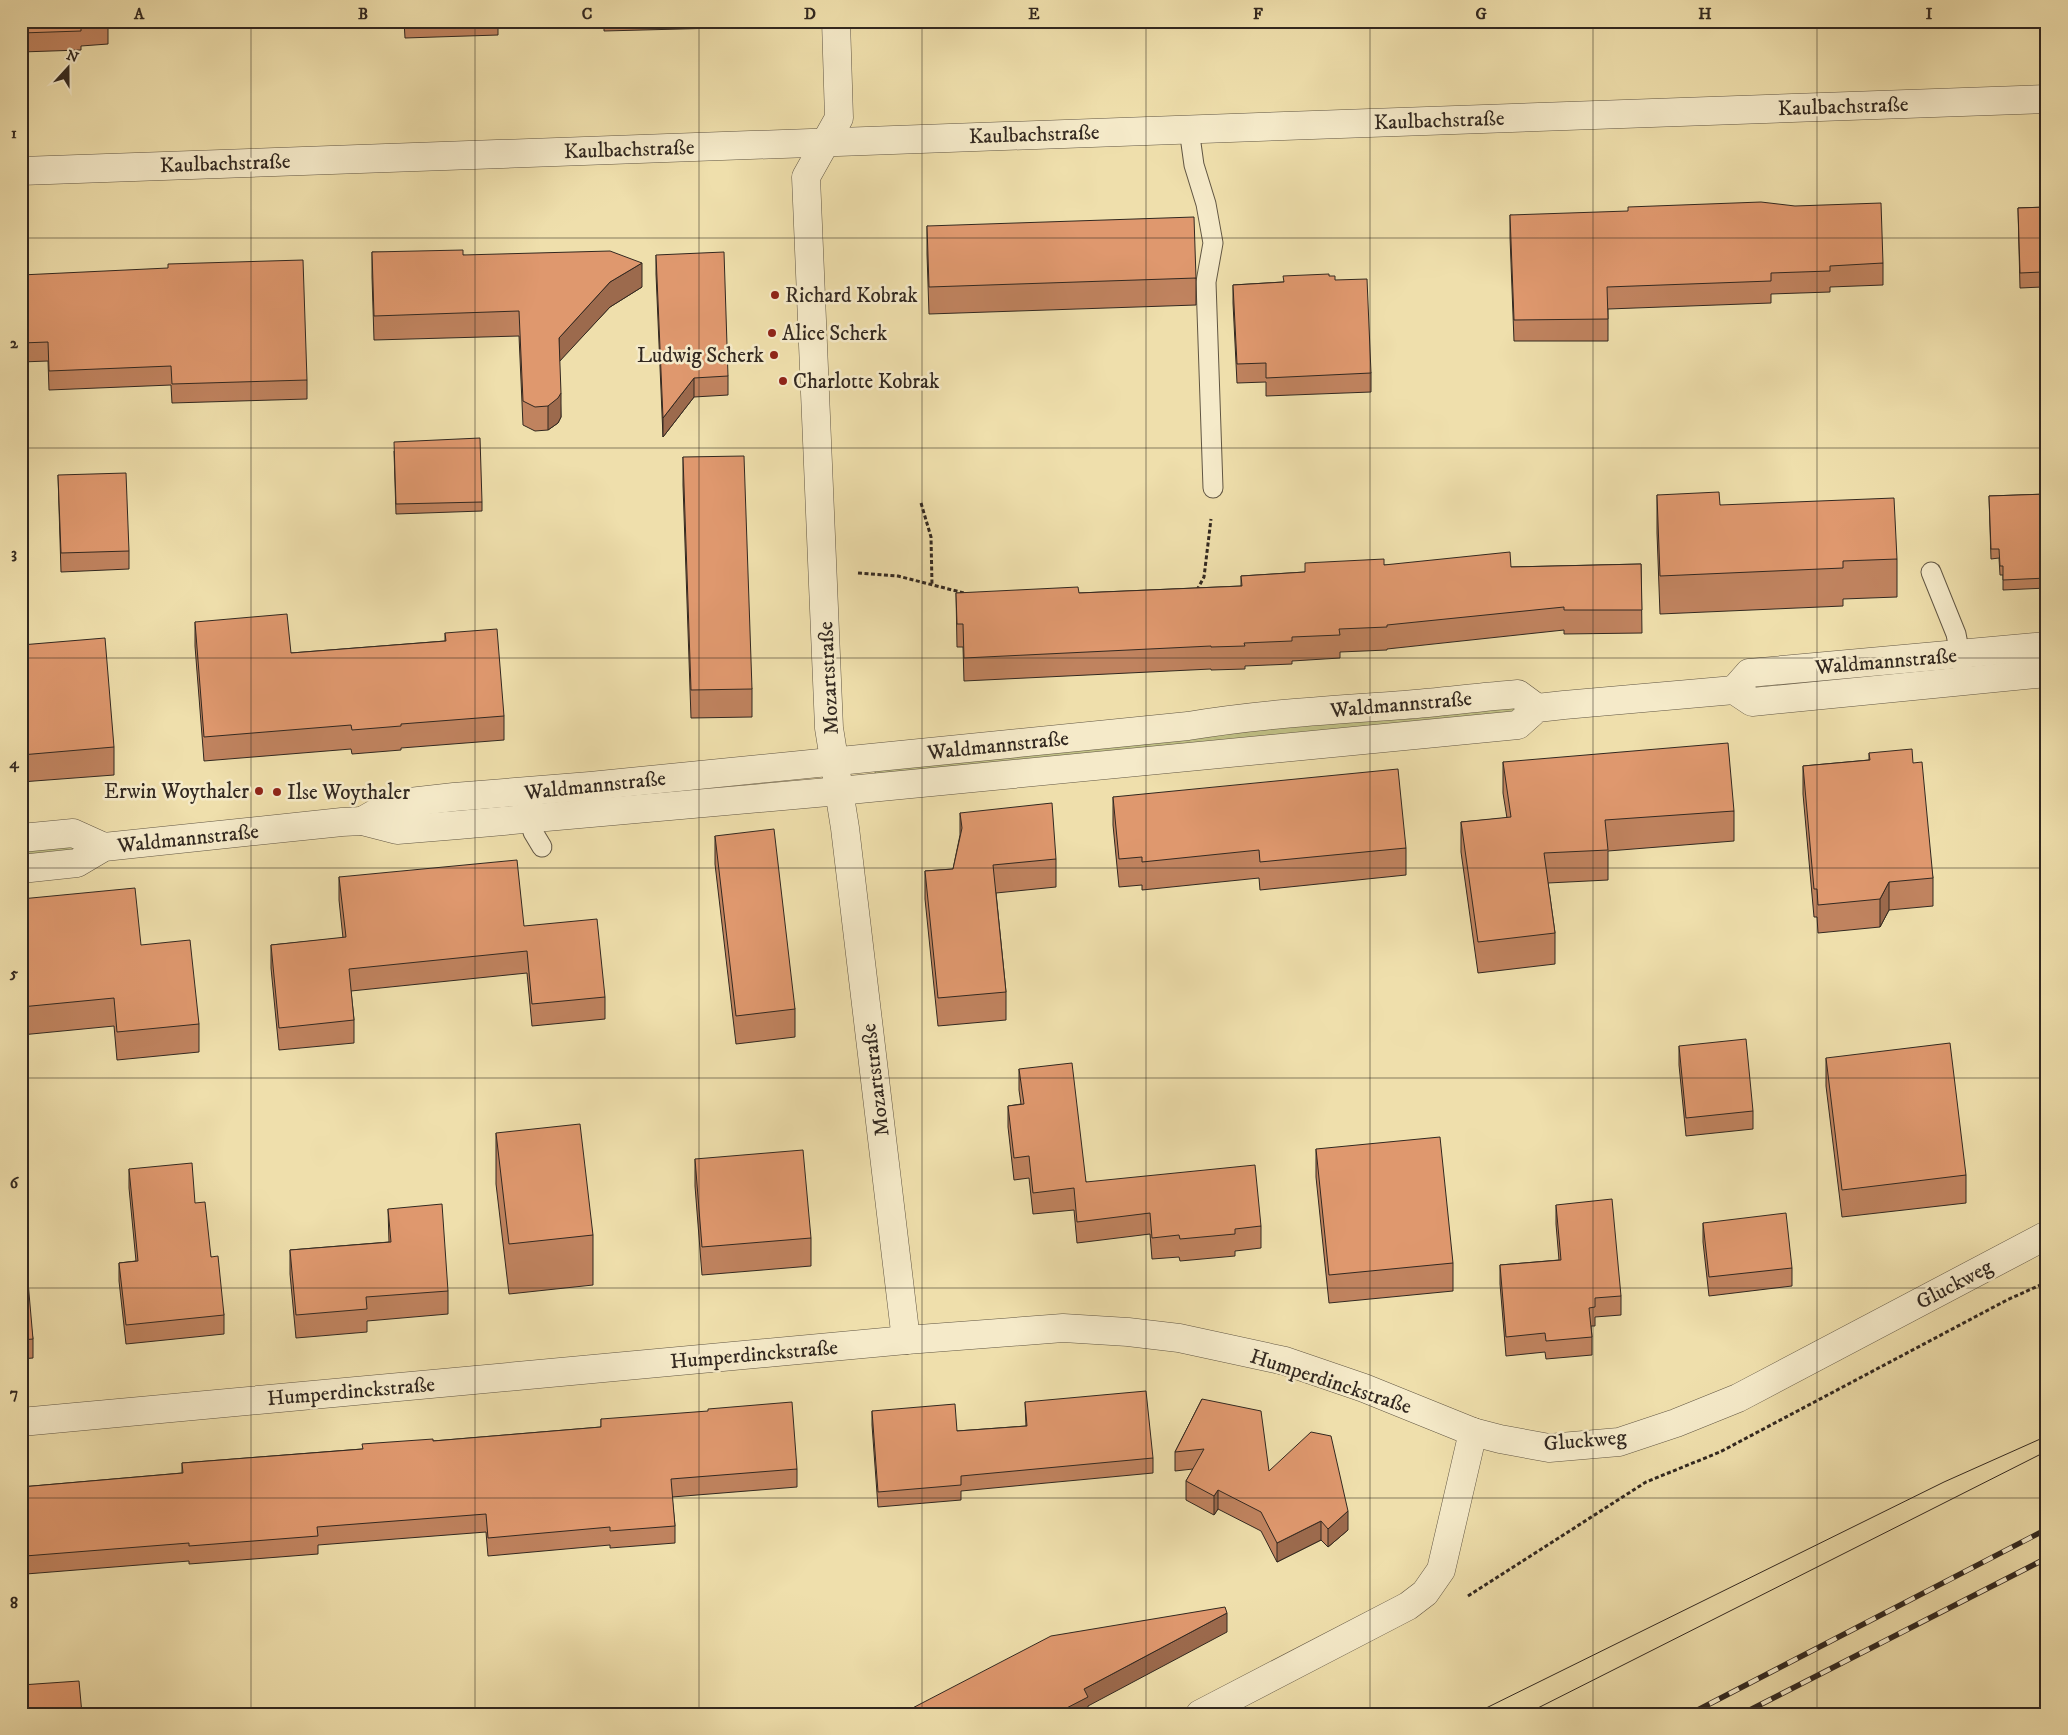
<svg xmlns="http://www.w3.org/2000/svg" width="2068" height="1735" font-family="'IM FELL DW Pica',serif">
<rect width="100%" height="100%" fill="#efdfac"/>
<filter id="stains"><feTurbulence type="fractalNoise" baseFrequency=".004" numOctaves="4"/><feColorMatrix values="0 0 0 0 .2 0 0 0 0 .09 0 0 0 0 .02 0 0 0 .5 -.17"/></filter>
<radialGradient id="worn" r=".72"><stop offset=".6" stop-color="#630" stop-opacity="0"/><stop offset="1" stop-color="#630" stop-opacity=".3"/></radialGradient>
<!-- green -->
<g fill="#c0c085" stroke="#797452">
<polygon points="1524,703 1523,713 876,775 875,773 876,767"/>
<polygon points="79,842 82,851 21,857 21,848"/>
</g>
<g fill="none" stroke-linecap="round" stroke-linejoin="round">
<defs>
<g id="service">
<polyline points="1189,129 1194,165 1206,204 1213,243 1206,282 1213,488"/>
<polyline points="1931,572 1956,634 1962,665"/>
<polyline points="527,808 533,832 542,847"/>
</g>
<g id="minor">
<polyline points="836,21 839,118 806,177 829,728 845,828 906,1340"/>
<polyline points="21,171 2047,99"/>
<polyline points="1734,690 1749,673 2047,646"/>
<path d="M 362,821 L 392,804 L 454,797 L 590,786 L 1188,726 C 1259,714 1332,710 1404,705 C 1442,702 1480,697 1518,694 L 1537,708"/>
<polyline points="21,838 73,833 104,847"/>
<polyline points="21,869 77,863 104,847 342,822 362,821 397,830 458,825 839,791 1518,725 1537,708 1564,705 1734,690 1752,702 2047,673"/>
<polyline points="21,1422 906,1340 1063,1328 1128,1332 1179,1338 1285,1361 1364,1388 1473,1432 1500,1439 1549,1448 1619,1442 1676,1423 1738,1398 2047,1235"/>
<polyline points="1200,1714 1408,1606 1425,1593 1441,1570 1473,1432"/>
</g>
</defs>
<!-- service casing -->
<use href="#service" stroke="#615643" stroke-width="21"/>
<!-- minor casing -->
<use href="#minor" stroke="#615643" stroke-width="29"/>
<!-- path -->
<g stroke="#322820" stroke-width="3" stroke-dasharray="4 2.5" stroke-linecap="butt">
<polyline points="921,503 931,537 932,585"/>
<polyline points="858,573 898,576 964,593"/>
<polyline points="1197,590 1204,577 1211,519"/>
<polyline points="1468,1596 1646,1482 1720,1452 2007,1300 2047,1282"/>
</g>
<!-- service -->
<use href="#service" stroke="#f5eac9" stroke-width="19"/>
<!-- minor -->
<use href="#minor" stroke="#f5eac9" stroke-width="28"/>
<!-- tram -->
<g stroke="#322820" stroke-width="1">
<polyline points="1474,1714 1944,1482 2047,1436"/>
<polyline points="1526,1714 2047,1451"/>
</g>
<defs>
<g id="rail">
<polyline points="1690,1714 2047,1529"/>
<polyline points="1742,1714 2047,1558"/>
</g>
</defs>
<!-- rail casing -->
<use href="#rail" stroke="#322820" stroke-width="5.5"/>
<!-- rail -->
<use href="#rail" stroke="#f5eac9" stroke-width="4" stroke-dasharray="11" stroke-linecap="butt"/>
</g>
<!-- wall -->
<g fill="#c0835f" stroke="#322820">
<polygon points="21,21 108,21 108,44 81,46 81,50 21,52"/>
<polygon points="404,21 498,21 498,35 405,38"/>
<polygon points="604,21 719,21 719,28 604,31"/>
<polygon points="2047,207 2047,297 2043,297 2042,287 2020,288 2018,208"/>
<polygon points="1510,215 1883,263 1883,285 1830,287 1830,292 1771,294 1771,303 1608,309 1608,341 1514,341 1510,237"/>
<polygon points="927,226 1196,278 1196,305 929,314 927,254"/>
<polygon points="372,252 463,255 642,287 610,307 559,361 561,417 558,423 548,430 535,431 523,425 519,336 374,340 372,277"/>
<polygon points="656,255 728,376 728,395 694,397 663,437 656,274"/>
<polygon points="21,275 307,380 307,399 172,403 171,385 49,390 48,361 21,362"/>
<polygon points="1329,276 1335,280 1371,373 1371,392 1266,396 1266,382 1237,383 1233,303 1233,285 1283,282"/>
<polygon points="394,451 482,502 482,511 396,514"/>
<polygon points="683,457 752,689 752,717 691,718 683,485"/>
<polygon points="58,475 129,551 129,569 61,572"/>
<polygon points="2047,494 2047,588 2003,590 2003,575 2000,575 1999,558 1991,559 1989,496"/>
<polygon points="1657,495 1720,505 1897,559 1897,597 1843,599 1843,606 1660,614 1657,533"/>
<polygon points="1641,564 1642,633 1564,634 1564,630 1387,649 1387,650 1340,652 1340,658 1292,661 1292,664 1245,666 1245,669 1211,670 1211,669 964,681 963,647 957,647 956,593 1079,593 1241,586 1241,576 1305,572 1384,565 1511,567"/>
<polygon points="195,622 291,653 445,641 445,633 504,716 504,740 401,748 401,750 352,754 351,749 204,761 195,646"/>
<polygon points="21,645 114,747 114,775 21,782"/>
<polygon points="1869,753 1913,763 1933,878 1933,906 1889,910 1880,927 1818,933 1817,917 1814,917 1803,794 1803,766 1869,760"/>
<polygon points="1503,762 1734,811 1734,841 1608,851 1608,880 1548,883 1555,933 1555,964 1478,973 1461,852 1461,822 1507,818 1503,793"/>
<polygon points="1113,797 1406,848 1406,875 1260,890 1259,878 1142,890 1142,885 1119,887 1113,825"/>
<polygon points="960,813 1056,859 1056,887 996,893 1006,992 1006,1020 938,1026 925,899 925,871 953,869 960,835"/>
<polygon points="715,836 795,1009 795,1037 736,1044 715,864"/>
<polygon points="339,877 524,926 605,997 605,1019 532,1026 527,973 351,991 354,1020 354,1043 279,1050 271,968 271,945 343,938 339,900"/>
<polygon points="21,899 141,945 199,1024 199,1052 117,1060 114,1026 21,1035"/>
<polygon points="1679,1046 1753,1111 1753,1129 1686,1136 1679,1065"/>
<polygon points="1826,1058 1966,1175 1966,1203 1842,1217 1826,1086"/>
<polygon points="1019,1069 1086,1182 1261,1226 1261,1248 1235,1251 1235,1256 1180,1261 1179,1257 1152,1259 1150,1234 1077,1243 1074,1210 1033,1214 1029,1178 1014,1180 1008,1127 1008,1106 1021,1104 1019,1090"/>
<polygon points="496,1133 593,1235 593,1285 509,1294 496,1184"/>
<polygon points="1316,1149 1453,1263 1453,1291 1329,1303 1316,1177"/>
<polygon points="695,1159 811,1238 811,1266 702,1275 695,1186"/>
<polygon points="129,1169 195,1203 211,1257 224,1315 224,1334 126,1344 119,1281 119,1263 136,1261 129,1188"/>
<polygon points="1556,1205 1621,1296 1621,1315 1595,1317 1595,1326 1591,1326 1592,1337 1592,1355 1546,1359 1545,1352 1506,1356 1500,1284 1500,1265 1559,1260 1556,1224"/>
<polygon points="388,1209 448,1291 448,1314 367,1321 367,1332 296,1338 290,1274 290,1250 389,1242"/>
<polygon points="1703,1223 1792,1268 1792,1286 1709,1296 1703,1242"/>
<polygon points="21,1259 33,1339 33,1358 21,1359"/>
<polygon points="1202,1399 1269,1471 1348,1530 1328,1547 1321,1540 1277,1562 1261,1531 1218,1509 1214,1515 1186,1500 1186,1481 1193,1469 1175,1471 1175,1452"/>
<polygon points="1025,1402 1153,1458 1153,1473 961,1491 961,1500 878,1507 872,1425 872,1411 957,1431 1026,1426"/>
<polygon points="601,1419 797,1469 797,1487 672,1497 675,1526 675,1543 610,1548 610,1545 488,1556 486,1532 318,1545 318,1554 189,1564 189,1561 26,1574 26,1578 21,1579 21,1487 182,1473 182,1463 362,1449 433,1441 601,1427"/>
</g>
<!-- shaded-wall -->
<g fill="#9c6a4d" stroke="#322820">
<polygon points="642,263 642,287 610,307 559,362 559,338 610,282"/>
<polygon points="694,378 694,397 663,437 663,418"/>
<polygon points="561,393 561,417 558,423 548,430 548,406"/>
<polygon points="1889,882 1889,910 1880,927 1880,899"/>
<polygon points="1218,1490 1218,1509 1214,1515 1214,1496"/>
<polygon points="1348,1511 1348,1530 1328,1547 1328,1529"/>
<polygon points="1321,1521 1321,1540 1277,1562 1277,1543"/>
<polygon points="1227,1613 1227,1632 1088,1706 1088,1714 1055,1714 1084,1689"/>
</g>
<!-- building -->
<g fill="#df986e" stroke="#322820">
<polygon points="21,21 108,21 108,25 81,27 81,31 21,33"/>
<polygon points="1761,202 1795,206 1881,203 1883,263 1830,266 1830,271 1771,273 1771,281 1607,287 1608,319 1514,320 1510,215 1628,211 1628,207"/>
<polygon points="2047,207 2047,281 2043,282 2042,272 2020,273 2018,208"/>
<polygon points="1194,217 1196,278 929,287 927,226"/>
<polygon points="463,250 463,255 610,251 642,263 610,282 559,338 561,393 558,398 548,406 535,407 523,401 519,311 374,316 372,252"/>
<polygon points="724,252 728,376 694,378 663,418 656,255"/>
<polygon points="303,260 307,380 172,384 171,366 49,371 48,342 21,343 21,275 168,268 168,264"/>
<polygon points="1329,274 1329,276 1335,276 1335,280 1367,279 1371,373 1266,378 1266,363 1237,364 1233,285 1284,282 1283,276"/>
<polygon points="480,438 482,502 396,504 394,442"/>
<polygon points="744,456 752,689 691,690 683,457"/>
<polygon points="126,473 129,551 61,553 58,475"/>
<polygon points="1719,492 1720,505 1894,498 1897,559 1843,561 1843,568 1660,576 1657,495"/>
<polygon points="2047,494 2047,578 2003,580 2003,566 2000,566 1999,549 1991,549 1989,496"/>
<polygon points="1510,552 1511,567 1641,564 1642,610 1564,610 1564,607 1387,625 1387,627 1339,629 1340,635 1292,637 1292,641 1244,643 1245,646 1211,647 1211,646 964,658 963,624 957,624 956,593 1078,587 1079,593 1242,586 1241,576 1305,572 1305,563 1384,559 1384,565"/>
<polygon points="287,614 291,653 446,641 445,633 497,629 504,716 401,724 401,726 352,730 351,725 204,737 195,622"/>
<polygon points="105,638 114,747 21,755 21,645"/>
<polygon points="1728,743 1734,811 1605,820 1608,850 1544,853 1555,933 1478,942 1461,822 1511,817 1503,762"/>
<polygon points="1912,749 1913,763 1922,762 1933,878 1889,882 1880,899 1818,905 1817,889 1814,889 1803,766 1870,760 1869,753"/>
<polygon points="1398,769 1406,848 1260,862 1259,850 1142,862 1142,857 1119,859 1113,797"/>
<polygon points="1052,803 1056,859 993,865 1006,992 938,998 925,871 953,869 962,828 960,813"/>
<polygon points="774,829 795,1009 736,1016 715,836"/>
<polygon points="517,860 524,926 597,919 605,997 532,1004 527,951 349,969 354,1020 279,1028 271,945 346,937 339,877"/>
<polygon points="135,888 141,945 190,940 199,1024 117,1032 114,998 21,1007 21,899"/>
<polygon points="1746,1039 1753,1111 1686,1118 1679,1046"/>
<polygon points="1950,1043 1966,1175 1842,1190 1826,1058"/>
<polygon points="1072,1063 1086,1182 1255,1165 1261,1226 1235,1229 1235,1234 1180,1239 1179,1235 1152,1238 1150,1213 1077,1222 1074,1188 1033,1193 1029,1156 1014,1158 1008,1106 1024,1104 1019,1069"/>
<polygon points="580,1124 593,1235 509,1244 496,1133"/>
<polygon points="1440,1137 1453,1263 1329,1275 1316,1149"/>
<polygon points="803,1150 811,1238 702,1247 695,1159"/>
<polygon points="192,1163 195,1203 205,1202 211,1257 218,1256 224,1315 126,1325 119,1263 138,1261 129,1169"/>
<polygon points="1612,1199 1621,1296 1595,1298 1595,1307 1589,1308 1592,1337 1546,1341 1545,1333 1506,1337 1500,1265 1561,1260 1556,1205"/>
<polygon points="442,1204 448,1291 366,1297 367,1309 296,1315 290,1250 391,1242 388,1209"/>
<polygon points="1786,1213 1792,1268 1709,1277 1703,1223"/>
<polygon points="21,1259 26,1259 33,1339 21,1340"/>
<polygon points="1146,1391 1153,1458 961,1476 961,1485 878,1492 872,1411 955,1404 957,1431 1027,1426 1025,1402"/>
<polygon points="1202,1399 1261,1411 1269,1471 1311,1432 1331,1436 1348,1511 1328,1529 1321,1521 1277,1543 1261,1512 1218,1490 1214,1496 1186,1481 1204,1449 1175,1452"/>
<polygon points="792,1402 797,1469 671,1479 675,1526 610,1531 610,1527 488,1538 486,1514 317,1527 318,1536 189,1546 189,1543 25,1556 26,1560 21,1561 21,1487 183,1473 182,1463 363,1449 362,1444 433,1439 433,1441 601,1427 601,1419 708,1411 708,1409"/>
<polygon points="1225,1607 1227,1613 1084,1689 1088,1697 1055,1714 901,1714 1051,1636"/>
<polygon points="79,1681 82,1714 21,1714 21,1685"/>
</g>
<!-- grid -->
<path fill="none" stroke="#322820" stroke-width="1" stroke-opacity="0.55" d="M 251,21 L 251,1714M 475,21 L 475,1714M 699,21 L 699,1714M 922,21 L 922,1714M 1146,21 L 1146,1714M 1370,21 L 1370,1714M 1593,21 L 1593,1714M 1817,21 L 1817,1714M 21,238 L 2047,238M 21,448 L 2047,448M 21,658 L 2047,658M 21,868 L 2047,868M 21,1078 L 2047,1078M 21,1288 L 2047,1288M 21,1498 L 2047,1498"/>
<!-- markers -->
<g fill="#8f2418" stroke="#f5eac9" stroke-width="2">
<circle cx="775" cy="295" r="5"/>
<circle cx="772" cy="333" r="5"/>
<circle cx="774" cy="355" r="5"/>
<circle cx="783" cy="381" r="5"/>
<circle cx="259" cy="791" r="5"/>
<circle cx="277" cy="792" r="5"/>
</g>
<g text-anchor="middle" stroke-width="5" stroke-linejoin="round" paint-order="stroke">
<!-- street labels -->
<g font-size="21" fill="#322820" stroke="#f5eac9">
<text transform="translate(1843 106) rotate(-2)" y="7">Kaulbachstraße</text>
<text transform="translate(1439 120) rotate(-2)" y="7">Kaulbachstraße</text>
<text transform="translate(1034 134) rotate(-2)" y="7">Kaulbachstraße</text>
<text transform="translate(629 149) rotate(-2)" y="7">Kaulbachstraße</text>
<text transform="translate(225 163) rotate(-2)" y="7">Kaulbachstraße</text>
<text transform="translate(1886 661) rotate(-5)" y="7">Waldmannstraße</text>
<text transform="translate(828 678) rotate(-93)" y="7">Mozartstraße</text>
<text transform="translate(1401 704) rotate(-5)" y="7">Waldmannstraße</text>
<text transform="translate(998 745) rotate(-6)" y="7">Waldmannstraße</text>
<text transform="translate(595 785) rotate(-6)" y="7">Waldmannstraße</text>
<text transform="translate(188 838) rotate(-6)" y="7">Waldmannstraße</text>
<text transform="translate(875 1080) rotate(-97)" y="7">Mozartstraße</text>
<text transform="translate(1954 1284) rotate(-28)" y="7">Gluckweg</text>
<text transform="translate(754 1354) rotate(-5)" y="7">Humperdinckstraße</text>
<text transform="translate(1331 1381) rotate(18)" y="7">Humperdinckstraße</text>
<text transform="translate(351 1391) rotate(-5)" y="7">Humperdinckstraße</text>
<text transform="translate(1585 1440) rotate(-5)" y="7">Gluckweg</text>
</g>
<!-- poi labels -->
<g font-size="21" fill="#322820" stroke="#f5eac9" text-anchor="start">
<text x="785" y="302">Richard Kobrak</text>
<text x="782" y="340">Alice Scherk</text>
<text x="764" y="362" text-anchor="end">Ludwig Scherk</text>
<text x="793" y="388">Charlotte Kobrak</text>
<text x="249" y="798" text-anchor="end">Erwin Woythaler</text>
<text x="287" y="799">Ilse Woythaler</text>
</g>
</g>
<!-- margin -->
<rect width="2068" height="1735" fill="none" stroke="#efdfac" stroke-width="55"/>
<!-- north arrow -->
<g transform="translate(68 68) rotate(21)" stroke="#f5eac9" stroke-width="4" paint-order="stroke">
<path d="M0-4L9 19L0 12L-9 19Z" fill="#322820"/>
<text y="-8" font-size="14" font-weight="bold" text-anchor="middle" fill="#322820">N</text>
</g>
<rect x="28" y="28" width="2012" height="1680" fill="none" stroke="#322820" stroke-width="2"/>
<g font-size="16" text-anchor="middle" font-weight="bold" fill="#322820">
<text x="139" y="19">A</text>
<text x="363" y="19">B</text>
<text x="587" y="19">C</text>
<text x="810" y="19">D</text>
<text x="1034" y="19">E</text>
<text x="1258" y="19">F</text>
<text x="1481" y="19">G</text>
<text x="1705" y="19">H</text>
<text x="1929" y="19">I</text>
<text x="14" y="138">1</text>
<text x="14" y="348">2</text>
<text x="14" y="558">3</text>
<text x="14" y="768">4</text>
<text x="14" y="978">5</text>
<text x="14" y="1188">6</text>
<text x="14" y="1398">7</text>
<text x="14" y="1608">8</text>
</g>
<rect width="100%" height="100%" filter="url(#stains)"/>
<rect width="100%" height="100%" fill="url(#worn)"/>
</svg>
